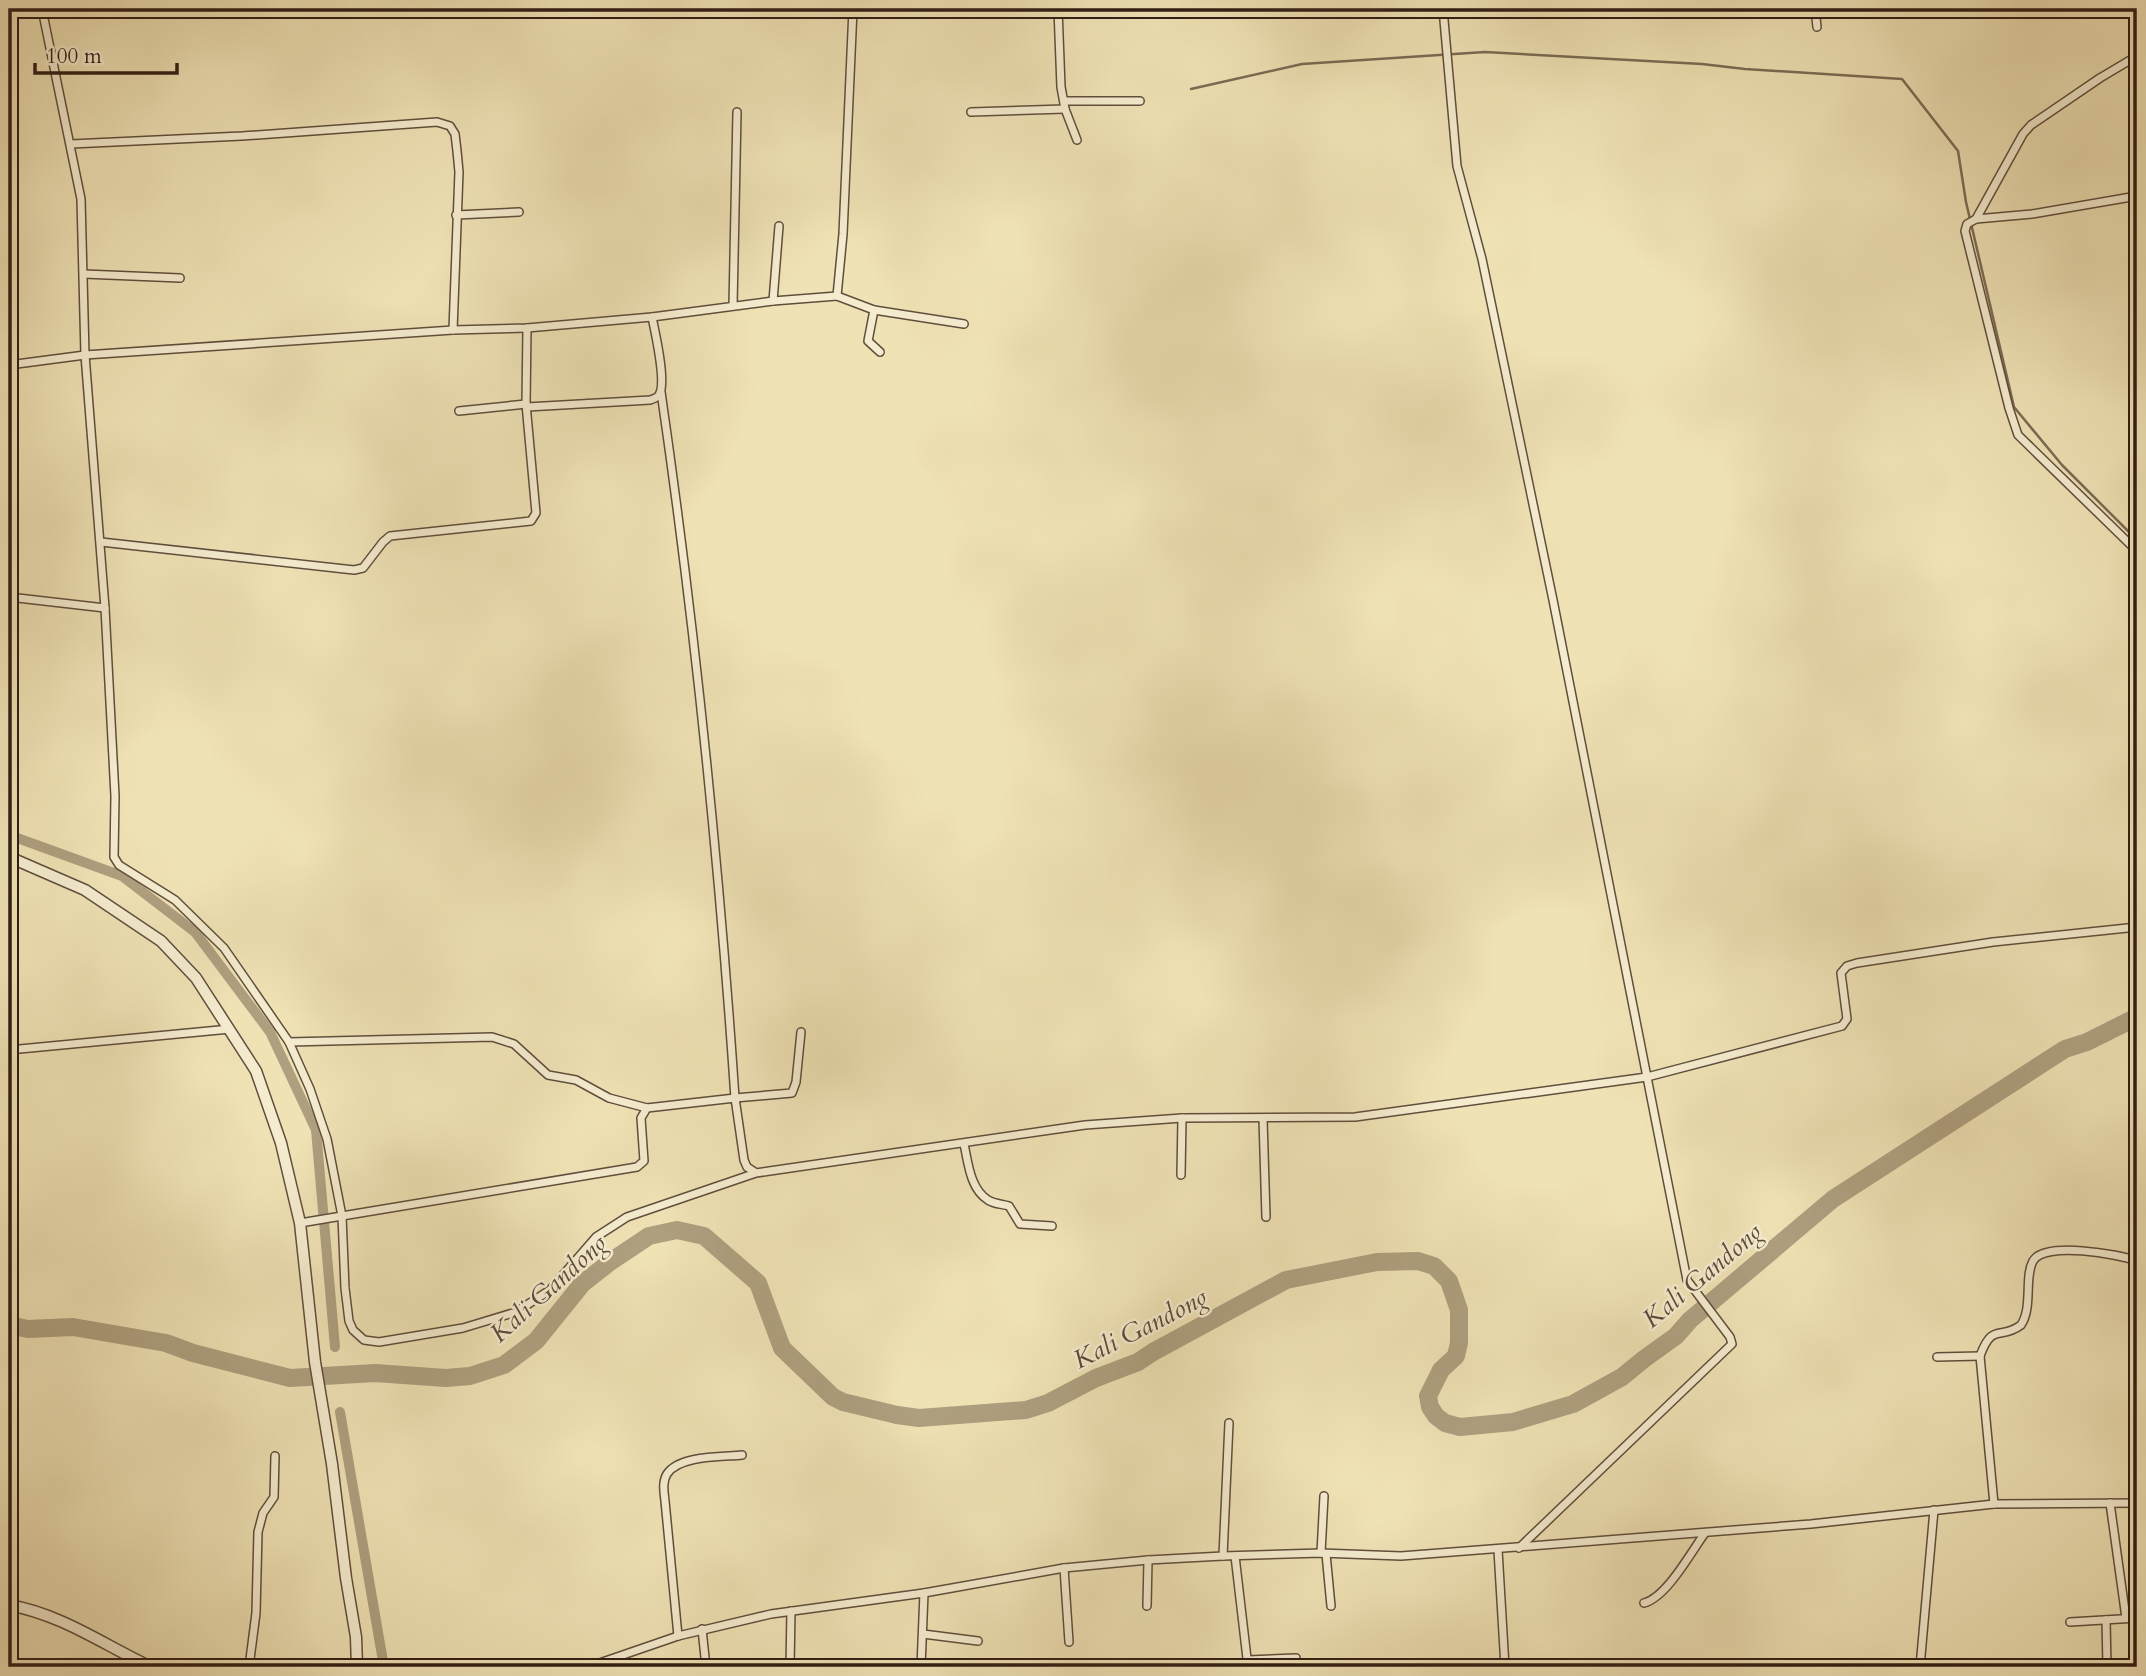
<svg xmlns="http://www.w3.org/2000/svg" width="2146" height="1676" font-family="Cardo,serif">
<rect width="100%" height="100%" fill="#efe2b5"/>
<filter id="stains"><feTurbulence type="fractalNoise" baseFrequency=".00286" numOctaves="4"/><feColorMatrix values="0 0 0 0 .2 0 0 0 0 .09 0 0 0 0 .02 0 0 0 .5 -.17"/></filter>
<radialGradient id="worn" r=".72"><stop offset=".6" stop-color="#630" stop-opacity="0"/><stop offset="1" stop-color="#630" stop-opacity=".3"/></radialGradient>
<g fill="none" stroke-linecap="round" stroke-linejoin="round">
<!-- stream -->
<polyline stroke="#7c6b55" stroke-width="2.5" points="1191,89 1302,64 1485,52 1702,64 1745,69 1902,79 1958,151 1966,202 2014,407 2062,465 2137,540"/>
<!-- canal -->
<g stroke="#ae9f7f" stroke-width="10">
<polyline points="9,835 122,876 195,932 270,1032 316,1130 335,1347"/>
<polyline points="340,1412 384,1667"/>
</g>
<!-- river -->
<polyline stroke="#ae9f7f" stroke-width="18" points="9,1325 28,1329 73,1327 166,1343 193,1353 290,1378 375,1373 446,1378 470,1376 504,1365 536,1341 582,1284 610,1262 649,1236 677,1230 704,1236 758,1283 782,1348 833,1397 843,1402 897,1415 919,1418 1026,1410 1048,1403 1096,1378 1138,1362 1153,1352 1286,1280 1377,1262 1418,1261 1434,1266 1449,1281 1459,1310 1459,1343 1456,1356 1441,1370 1428,1396 1430,1407 1436,1416 1445,1423 1460,1427 1513,1422 1573,1404 1622,1377 1644,1359 1676,1336 1690,1320 1833,1199 2065,1049 2087,1042 2137,1017"/>
<defs>
<g id="minor">
<polyline points="42,9 81,199 85,355 105,608 115,796 114,857 119,865 175,900 224,948 289,1042 310,1089 327,1139 342,1216 300,1223"/>
<polyline points="1058,9 1061,87 1065,109 1077,140"/>
<polyline points="1443,9 1457,166 1482,259 1553,600 1687,1280 1730,1337 1732,1344 1519,1548"/>
<polyline points="1815,9 1817,27"/>
<polyline points="2137,56 2100,78 2031,125 2023,134 1976,219 1967,224 1965,231 2009,408 2018,435 2137,551"/>
<polyline points="1064,101 1140,101"/>
<polyline points="971,112 1065,109"/>
<polyline points="71,144 242,136 437,122 450,126 455,134 457,151 459,172 453,330"/>
<polyline points="456,215 519,212"/>
<polyline points="1976,219 2032,214 2137,196"/>
<polyline points="84,274 180,278"/>
<polyline points="837,296 874,310 964,324"/>
<polyline points="773,301 779,226"/>
<polyline points="733,306 737,112"/>
<polyline points="874,310 868,341 880,352"/>
<polyline points="9,365 85,355 453,330 527,328 652,317 773,301 837,296 843,234 853,9"/>
<path d="M 661,392 C 695,626 719,862 735,1098 L 792,1093 L 796,1082 L 801,1032"/>
<path d="M 527,407 L 650,400 C 655,398 656,399 659,395 C 667,383 655,332 652,317"/>
<polyline points="459,411 526,404"/>
<polyline points="101,542 354,570 363,568 383,542 390,536 531,521 536,513 526,404 527,328"/>
<polyline points="9,597 105,608"/>
<polyline points="289,1042 492,1037 514,1044 548,1075 576,1080 609,1098 647,1108"/>
<polyline points="9,1050 230,1029"/>
<polyline points="1263,1119 1266,1217"/>
<path d="M 964,1144 C 968,1162 970,1189 988,1200 C 994,1204 1002,1204 1009,1206 L 1020,1224 L 1052,1226"/>
<polyline points="756,1173 627,1217 596,1237 550,1290 516,1312 463,1328 379,1342 364,1340 353,1330 349,1321 345,1288 342,1216 637,1167 644,1161 641,1118 647,1108 735,1098 744,1160 747,1167 756,1173 1085,1125 1182,1118 1355,1117 1647,1077 1842,1026 1847,1019 1841,973 1847,966 1857,963 1993,942 2137,927"/>
<polyline points="1181,1175 1182,1118"/>
<polyline points="1937,1357 1980,1356"/>
<polyline points="2110,1503 2126,1618"/>
<path d="M 1994,1504 L 1980,1356 C 1993,1321 2000,1341 2021,1325 C 2033,1307 2024,1277 2033,1261 C 2044,1241 2119,1254 2137,1261"/>
<polyline points="1498,1550 1505,1667"/>
<polyline points="1321,1553 1324,1496"/>
<polyline points="1326,1554 1331,1606"/>
<polyline points="1223,1556 1229,1423"/>
<polyline points="1235,1556 1248,1667"/>
<polyline points="1064,1568 1069,1642"/>
<path d="M 1644,1603 C 1667,1597 1691,1552 1705,1533"/>
<polyline points="1147,1606 1148,1560"/>
<polyline points="2106,1620 2107,1667"/>
<polyline points="2070,1622 2137,1618"/>
<polyline points="702,1629 706,1667"/>
<polyline points="923,1634 978,1641"/>
<path d="M 678,1636 L 665,1501 C 664,1492 662,1482 667,1474 C 679,1455 723,1457 742,1455"/>
<polyline points="1248,1660 1296,1658"/>
<polyline points="249,1667 256,1613 258,1532 263,1513 274,1497 275,1456"/>
<polyline points="588,1667 678,1636 771,1614 924,1593 1064,1568 1148,1560 1223,1556 1321,1553 1401,1556 1811,1524 1994,1504 2137,1503"/>
<polyline points="790,1667 791,1611"/>
<polyline points="921,1667 924,1593"/>
<polyline points="1920,1667 1934,1510"/>
</g>
<g id="tertiary">
<polyline points="9,857 85,890 161,941 196,978 256,1071 281,1143 300,1223 315,1362 332,1464 346,1578 356,1637 357,1667"/>
<path d="M 9,1605 C 63,1615 102,1644 151,1667"/>
</g>
</defs>
<!-- minor casing -->
<use href="#minor" stroke="#604e3d" stroke-width="10"/>
<!-- tertiary casing -->
<use href="#tertiary" stroke="#604e3d" stroke-width="13"/>
<!-- minor -->
<use href="#minor" stroke="#f5eccf" stroke-width="7"/>
<!-- tertiary -->
<use href="#tertiary" stroke="#f5eccf" stroke-width="10"/>
</g>
<g text-anchor="middle" stroke-width="5" stroke-linejoin="round" paint-order="stroke">
<!-- water labels -->
<g font-size="26" font-style="italic" fill="#5d4a3a" stroke="#f5eccf">
<text transform="translate(1702 1275) rotate(-40)" y="9">Kali Gandong</text>
<text transform="translate(548 1288) rotate(-42)" y="9">Kali Gandong</text>
<text transform="translate(1140 1328) rotate(-27)" y="9">Kali Gandong</text>
</g>
</g>
<!-- margin -->
<rect width="2146" height="1676" fill="none" stroke="#efe2b5" stroke-width="35"/>
<rect x="10" y="10" width="2125" height="1655" fill="none" stroke="#311d15" stroke-width="3.5"/>
<rect x="18" y="18" width="2111" height="1641" fill="none" stroke="#311d15" stroke-width="2"/>
<!-- scale -->
<path d="M35 63v10h142v-10" fill="none" stroke="#311d15" stroke-width="3.5"/>
<text x="46" y="63" font-size="21" fill="#311d15" stroke="#f5eccf" stroke-width="5" paint-order="stroke">100 m</text>
<rect width="100%" height="100%" filter="url(#stains)"/>
<rect width="100%" height="100%" fill="url(#worn)"/>
</svg>
